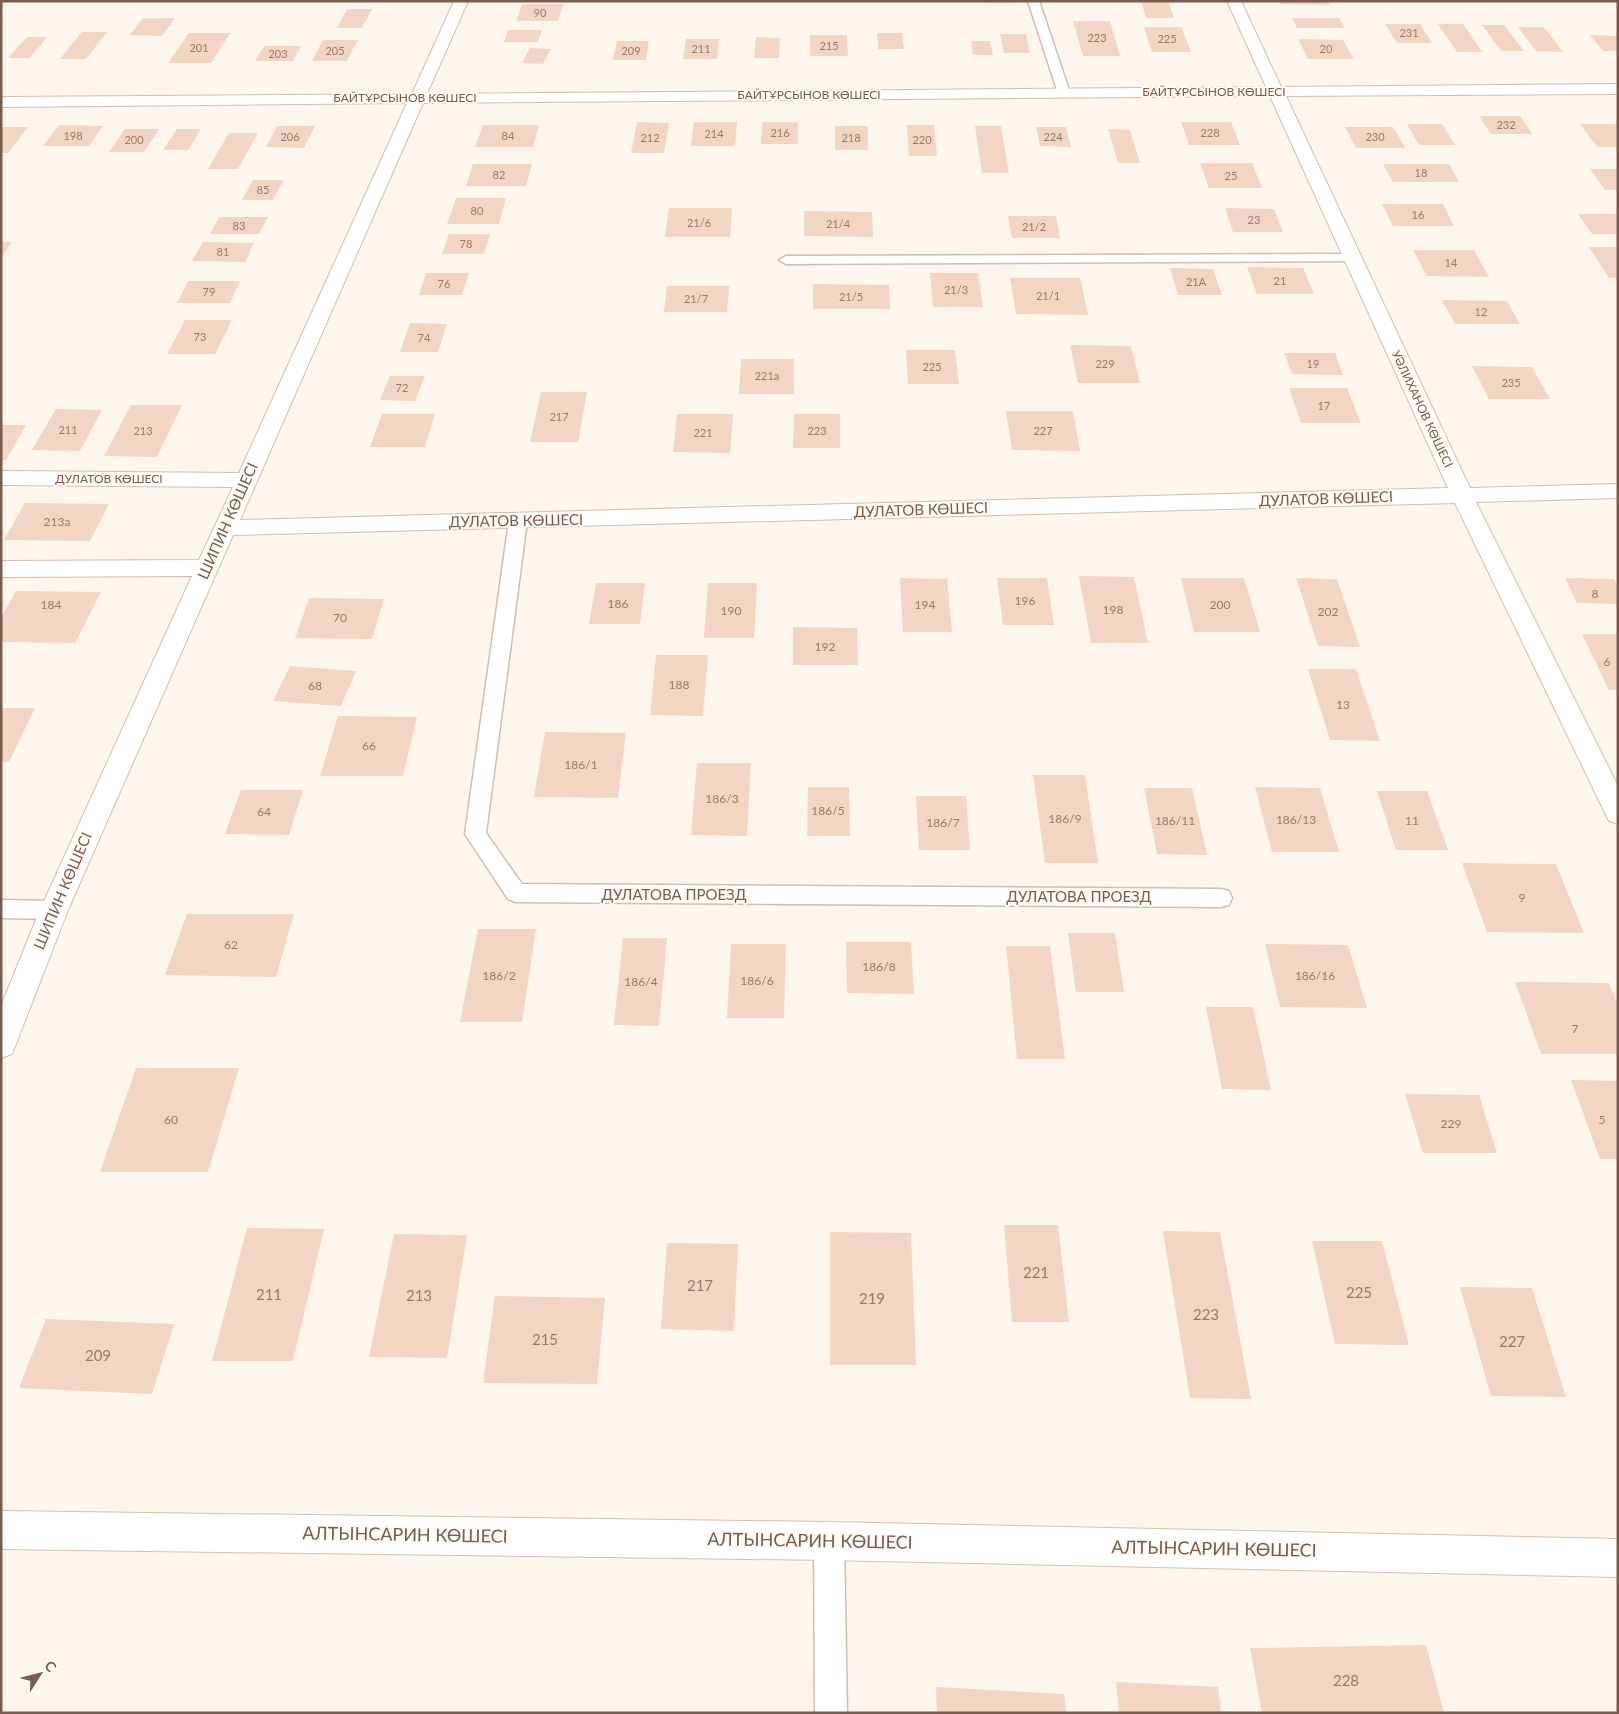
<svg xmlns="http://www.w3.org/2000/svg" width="1619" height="1714" font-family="Lato,sans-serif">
<rect width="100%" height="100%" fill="#fdf6ec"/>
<!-- building -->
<g fill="#f3d5c3">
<polygon points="989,1 1016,1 1017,3 989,3"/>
<polygon points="1141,1 1168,1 1174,18 1146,18"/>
<polygon points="1278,1 1328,1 1330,5 1280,4"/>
<polygon points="522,4 563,4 558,21 517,21"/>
<polygon points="347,9 372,9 362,28 337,28"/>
<polygon points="143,18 175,18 162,36 130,35"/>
<polygon points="1292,18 1339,18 1345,28 1297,28"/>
<polygon points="1073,21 1110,21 1120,56 1083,56"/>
<polygon points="1385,24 1420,24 1432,43 1397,43"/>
<polygon points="1438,24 1463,24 1482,52 1457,52"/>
<polygon points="1482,25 1504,25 1524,51 1501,51"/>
<polygon points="1144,27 1181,27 1191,52 1152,52"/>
<polygon points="1518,27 1544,27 1563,52 1536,51"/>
<polygon points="508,30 542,30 538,42 504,42"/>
<polygon points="82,32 107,32 86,59 60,59"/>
<polygon points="189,33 230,33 211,63 168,63"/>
<polygon points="877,33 902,33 904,49 878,49"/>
<polygon points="1000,34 1026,34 1030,53 1004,53"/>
<polygon points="810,35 847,35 848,56 810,56"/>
<polygon points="1590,35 1618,36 1618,51 1603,51"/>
<polygon points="27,37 47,37 30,58 8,58"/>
<polygon points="756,37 780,38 779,58 754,58"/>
<polygon points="686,39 719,39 717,59 683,59"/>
<polygon points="1298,39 1343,40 1354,59 1308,59"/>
<polygon points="323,40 358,40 347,61 312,61"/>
<polygon points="617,41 649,41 646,60 613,60"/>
<polygon points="971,41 990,41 993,55 973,55"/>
<polygon points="264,46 301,46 293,61 255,61"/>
<polygon points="530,48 551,49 543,64 522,63"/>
<polygon points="1479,116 1520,116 1532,134 1491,134"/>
<polygon points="637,122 669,123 664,153 631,153"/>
<polygon points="694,122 737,122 735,146 691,146"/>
<polygon points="762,122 798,122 798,144 761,144"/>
<polygon points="1181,122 1231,122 1240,145 1189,145"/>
<polygon points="1407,124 1442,124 1455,145 1419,145"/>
<polygon points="1580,124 1618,124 1618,147 1597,147"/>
<polygon points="59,125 103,126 89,146 43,146"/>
<polygon points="483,125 539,125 533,147 475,147"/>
<polygon points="907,125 934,125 937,156 909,156"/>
<polygon points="277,126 315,126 304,148 266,147"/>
<rect x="835" y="126" width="33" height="24"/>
<polygon points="975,126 1001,126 1009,173 982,173"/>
<polygon points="1,127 28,127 8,153 1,153"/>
<polygon points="1036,127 1066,127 1071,147 1040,146"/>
<polygon points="1345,127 1393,127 1405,148 1356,148"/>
<polygon points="125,129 159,129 144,152 109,152"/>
<polygon points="177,129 201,129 188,150 163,150"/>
<polygon points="1108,129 1130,130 1140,163 1118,163"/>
<polygon points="229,133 258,133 238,169 208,169"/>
<polygon points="1200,163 1252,163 1262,188 1209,188"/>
<polygon points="473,164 532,164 526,186 466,186"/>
<polygon points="1383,164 1449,164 1459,182 1393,182"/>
<polygon points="1590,169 1618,169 1618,190 1605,190"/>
<polygon points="253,180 284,180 273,200 242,200"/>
<polygon points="456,198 506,198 499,224 447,224"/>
<polygon points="1382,204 1443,204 1454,226 1393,226"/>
<polygon points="669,208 732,208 730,237 665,237"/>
<polygon points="1225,208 1274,209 1283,232 1233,232"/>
<polygon points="804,211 872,212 873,237 804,236"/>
<polygon points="1578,214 1618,214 1618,234 1592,234"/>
<polygon points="1008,216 1056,216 1060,238 1012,238"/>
<polygon points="219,217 268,217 259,234 210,234"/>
<polygon points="449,234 490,234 484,254 442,254"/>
<polygon points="1,242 12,242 1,257"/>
<polygon points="203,242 254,243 245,262 192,261"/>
<polygon points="1589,247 1618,247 1618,278 1609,278"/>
<polygon points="1413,250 1474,250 1489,277 1427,276"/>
<polygon points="1247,267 1303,268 1314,294 1257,294"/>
<polygon points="1170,268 1213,269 1222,295 1178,295"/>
<polygon points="426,273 469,273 462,295 419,295"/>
<polygon points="930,273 978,273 983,307 933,307"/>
<polygon points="1010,278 1080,278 1088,315 1016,314"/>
<polygon points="188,281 240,281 230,303 177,303"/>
<polygon points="813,284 889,285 890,309 813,309"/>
<polygon points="667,286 729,286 727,312 664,312"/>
<polygon points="1442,300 1507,301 1520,324 1455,324"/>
<polygon points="185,320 232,320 215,354 167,354"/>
<polygon points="410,323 447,324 438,352 400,352"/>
<polygon points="1070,345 1131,346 1140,383 1078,383"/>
<polygon points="906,350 955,350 959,384 908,384"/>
<polygon points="1284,353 1335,353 1343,375 1292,374"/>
<polygon points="741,359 794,359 794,394 739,394"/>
<polygon points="1472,366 1532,367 1550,399 1489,399"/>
<polygon points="390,376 425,376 415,401 380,400"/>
<polygon points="1289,388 1347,388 1361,423 1301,423"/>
<polygon points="541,392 587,392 578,442 530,442"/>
<polygon points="131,405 182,405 157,457 104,456"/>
<polygon points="56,409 102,410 80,451 32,450"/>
<polygon points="1006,411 1073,411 1080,451 1012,450"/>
<polygon points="382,414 435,414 425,447 370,447"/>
<polygon points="677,414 733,414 730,453 673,452"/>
<polygon points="794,414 840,414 840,448 793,448"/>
<polygon points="1,425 26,425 6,460 1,460"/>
<polygon points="25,503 109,504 90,541 4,540"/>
<polygon points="1079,576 1134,577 1148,643 1091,643"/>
<polygon points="900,578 947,579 952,632 903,632"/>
<polygon points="997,578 1047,578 1054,625 1003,625"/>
<polygon points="1181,578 1244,578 1260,632 1194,632"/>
<polygon points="1296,578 1337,579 1360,647 1318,646"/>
<polygon points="1565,578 1614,579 1618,586 1618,604 1577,603"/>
<polygon points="596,583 645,583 640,624 589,624"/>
<polygon points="708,583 757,583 754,638 704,638"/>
<polygon points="16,591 101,592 75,643 1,642 1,618"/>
<polygon points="309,598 384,599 372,639 295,638"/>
<polygon points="793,627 857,628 858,665 793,665"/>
<polygon points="1582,634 1618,634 1618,690 1609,690"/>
<polygon points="656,655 708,655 703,716 650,715"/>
<polygon points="290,666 356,671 341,706 273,701"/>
<polygon points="1308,669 1356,669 1380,741 1330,740"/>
<polygon points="1,708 35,708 9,762 1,762"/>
<polygon points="338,716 417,717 403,776 320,776"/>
<polygon points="545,732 626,733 618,798 534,797"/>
<polygon points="697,763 751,763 747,836 691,835"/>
<polygon points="1033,775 1085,775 1098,863 1045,863"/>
<polygon points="808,787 849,787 850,836 807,836"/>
<polygon points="1255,787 1320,788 1339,852 1272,852"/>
<polygon points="1144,788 1192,788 1207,855 1157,854"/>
<polygon points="241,790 303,790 289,835 225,834"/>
<polygon points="1377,791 1427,791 1448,850 1396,850"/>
<polygon points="916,796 966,796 970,850 919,850"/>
<polygon points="1462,863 1556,864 1584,933 1487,932"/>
<polygon points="187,914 294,914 276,977 165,975"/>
<polygon points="478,929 536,929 522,1022 460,1022"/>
<polygon points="1068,933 1115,933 1124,992 1076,992"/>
<polygon points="623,938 667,938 659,1026 614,1025"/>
<polygon points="846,942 911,942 914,994 847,993"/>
<polygon points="731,944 786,944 784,1018 727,1018"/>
<polygon points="1265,944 1348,945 1367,1008 1280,1007"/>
<polygon points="1006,946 1050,946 1065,1059 1017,1059"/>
<polygon points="1515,982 1609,983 1618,1005 1618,1054 1541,1054"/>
<polygon points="1206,1007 1253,1007 1271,1090 1222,1089"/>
<polygon points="136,1068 239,1068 208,1172 100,1172"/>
<polygon points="1571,1080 1618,1081 1618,1159 1600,1159"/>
<polygon points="1405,1094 1479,1095 1497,1153 1423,1153"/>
<polygon points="1004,1225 1058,1225 1069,1322 1012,1322"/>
<polygon points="247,1228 324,1229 293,1361 212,1361"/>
<polygon points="1163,1231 1220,1232 1251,1399 1190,1398"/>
<polygon points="830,1232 911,1233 916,1365 830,1365"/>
<polygon points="394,1234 467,1235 447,1358 369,1357"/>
<polygon points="1312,1241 1382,1241 1409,1345 1335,1344"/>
<polygon points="667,1243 738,1244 734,1331 661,1329"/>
<polygon points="1460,1287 1532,1288 1566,1397 1491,1396"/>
<polygon points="495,1296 605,1298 597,1384 483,1383"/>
<polygon points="46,1319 174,1324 152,1394 19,1388"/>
<polygon points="1426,1645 1444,1713 1262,1713 1250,1648"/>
<polygon points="1116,1682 1218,1687 1221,1713 1119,1713"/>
<polygon points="936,1687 1064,1694 1066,1713 937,1713"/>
</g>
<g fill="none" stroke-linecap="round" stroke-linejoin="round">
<defs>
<g id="lane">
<polygon points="1028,1 1039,1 1070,93 1068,96 1060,96 1058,93"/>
<polygon points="1353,254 1360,258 1358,261 786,264 779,260 786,256"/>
<polygon points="518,515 524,517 527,521 486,833 522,884 1221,889 1229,891 1232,898 1229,905 1221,907 516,902 508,899 465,834 509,521 512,517"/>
<polygon points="1,900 54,901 62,903 65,910 62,917 54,919 1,918"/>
<polygon points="829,1526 839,1531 844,1541 847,1713 815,1713 814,1541 819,1531"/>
</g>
<path id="street" d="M 454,1 L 468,1 L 427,94 L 1266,87 L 1227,1 L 1241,1 L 1281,87 L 1618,84 L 1618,94 L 1286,96 L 1470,488 L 1618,484 L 1618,498 L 1476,502 L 1618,786 L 1618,824 L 1609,821 L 1605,813 L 1455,503 L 233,535 L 68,910 L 16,1044 L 12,1054 L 1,1058 L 1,1006 L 40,910 L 192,576 L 1,577 L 1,561 L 199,560 L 233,487 L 1,485 L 1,471 L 239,473 L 407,103 L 1,107 L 1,97 L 412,94 ZM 1270,96 L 1448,488 L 240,520 L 423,103 Z"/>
<polygon id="secondary" points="1,1511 829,1522 1618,1539 1618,1577 829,1560 1,1549"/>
</defs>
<!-- lane casing -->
<use href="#lane" stroke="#d1beb0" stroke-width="3"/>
<!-- street casing -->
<use href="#street" stroke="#d1beb0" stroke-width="2"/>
<!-- secondary casing -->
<use href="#secondary" stroke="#d6c0b0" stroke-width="2"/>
<!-- lane -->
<use href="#lane" fill="#fff" fill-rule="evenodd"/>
<!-- street -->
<use href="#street" fill="#fff" fill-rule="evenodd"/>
<!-- secondary -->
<use href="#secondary" fill="#fff" fill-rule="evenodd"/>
</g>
<g text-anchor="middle" stroke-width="4" stroke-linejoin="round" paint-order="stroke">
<!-- far-number labels -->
<g font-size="11" fill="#987a6a">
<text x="540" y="17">90</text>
<text x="1409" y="37">231</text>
<text x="1097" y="42">223</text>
<text x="1167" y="43">225</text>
<text x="829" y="50">215</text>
<text x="199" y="52">201</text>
<text x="701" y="53">211</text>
<text x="1326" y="53">20</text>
<text x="335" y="55">205</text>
<text x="631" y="55">209</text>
<text x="278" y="58">203</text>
<text x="1506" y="129">232</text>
<text x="780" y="137">216</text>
<text x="1210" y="137">228</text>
<text x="714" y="138">214</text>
<text x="73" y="140">198</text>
<text x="508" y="140">84</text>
<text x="290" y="141">206</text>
<text x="1053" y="141">224</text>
<text x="1375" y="141">230</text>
<text x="650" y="142">212</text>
<text x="851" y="142">218</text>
<text x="134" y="144">200</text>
<text x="922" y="144">220</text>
<text x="1421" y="177">18</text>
<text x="499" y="179">82</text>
<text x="1231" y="180">25</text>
<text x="263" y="194">85</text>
<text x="477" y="215">80</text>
<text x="1418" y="219">16</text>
<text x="1254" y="224">23</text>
<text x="699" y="227">21/6</text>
<text x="838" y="228">21/4</text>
<text x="239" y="230">83</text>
<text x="1034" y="231">21/2</text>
<text x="466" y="248">78</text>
<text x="223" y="256">81</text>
<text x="1451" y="267">14</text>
<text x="1280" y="285">21</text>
<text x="1196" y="286">21А</text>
<text x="444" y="288">76</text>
<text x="956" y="294">21/3</text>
<text x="209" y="296">79</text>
<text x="1048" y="300">21/1</text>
<text x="851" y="301">21/5</text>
<text x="696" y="303">21/7</text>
<text x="1481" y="316">12</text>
<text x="200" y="341">73</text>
<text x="424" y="342">74</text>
<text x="1105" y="368">229</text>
<text x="1313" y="368">19</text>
<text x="932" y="371">225</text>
<text x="767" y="380">221а</text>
<text x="1511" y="387">235</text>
<text x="402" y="392">72</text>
<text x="1324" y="410">17</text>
<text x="559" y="421">217</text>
<text x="68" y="434">211</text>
<text x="143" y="435">213</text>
<text x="817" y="435">223</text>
<text x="1043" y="435">227</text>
<text x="703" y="437">221</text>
</g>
<!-- far-street labels -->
<g font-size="12" fill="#7a5c4d" stroke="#fffaf3">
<text x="1214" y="96">БАЙТҰРСЫНОВ КӨШЕСІ</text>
<text x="809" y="99">БАЙТҰРСЫНОВ КӨШЕСІ</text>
<text x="405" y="102">БАЙТҰРСЫНОВ КӨШЕСІ</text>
<text transform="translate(1422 409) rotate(65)" y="4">УӘЛИХАНОВ КӨШЕСІ</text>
<text x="109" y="483">ДУЛАТОВ КӨШЕСІ</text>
</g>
<!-- number labels -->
<g font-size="12" fill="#987a6a">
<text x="57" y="526">213а</text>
<text x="1595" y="598">8</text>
<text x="1025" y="605">196</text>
<text x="618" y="608">186</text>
<text x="51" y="609">184</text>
<text x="925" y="609">194</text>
<text x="1220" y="609">200</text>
<text x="1113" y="614">198</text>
<text x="731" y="615">190</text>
<text x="1328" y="616">202</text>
<text x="340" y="622">70</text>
<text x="825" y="651">192</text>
<text x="1607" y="666">6</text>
<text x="679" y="689">188</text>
<text x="315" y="690">68</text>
<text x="1343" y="709">13</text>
<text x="369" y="750">66</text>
<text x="581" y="769">186/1</text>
<text x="722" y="803">186/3</text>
<text x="828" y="815">186/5</text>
<text x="264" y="816">64</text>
<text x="1065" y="823">186/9</text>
<text x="1296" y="824">186/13</text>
<text x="1175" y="825">186/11</text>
<text x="1412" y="825">11</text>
<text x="943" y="827">186/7</text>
<text x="1522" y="902">9</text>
<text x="231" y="949">62</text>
<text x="879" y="971">186/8</text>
<text x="499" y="980">186/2</text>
<text x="1315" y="980">186/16</text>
<text x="757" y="985">186/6</text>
<text x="641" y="986">186/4</text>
<text x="1575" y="1033">7</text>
<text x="171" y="1124">60</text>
<text x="1602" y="1124">5</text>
<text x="1451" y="1128">229</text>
</g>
<!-- street labels -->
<g font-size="15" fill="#7a5c4d" stroke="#fffaf3">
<text transform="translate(1326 499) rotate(-2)" y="5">ДУЛАТОВ КӨШЕСІ</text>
<text transform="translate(921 510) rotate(-2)" y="5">ДУЛАТОВ КӨШЕСІ</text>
<text transform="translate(228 521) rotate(-66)" y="5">ШИПИН КӨШЕСІ</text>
<text transform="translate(516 521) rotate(-1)" y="5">ДУЛАТОВ КӨШЕСІ</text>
<text transform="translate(63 891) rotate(-67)" y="5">ШИПИН КӨШЕСІ</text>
<text x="674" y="900">ДУЛАТОВА ПРОЕЗД</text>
<text x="1079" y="902">ДУЛАТОВА ПРОЕЗД</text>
</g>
<!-- near-number labels -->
<g font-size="15" fill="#987a6a">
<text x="1036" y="1278">221</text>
<text x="700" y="1291">217</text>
<text x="1359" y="1298">225</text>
<text x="269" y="1300">211</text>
<text x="419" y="1301">213</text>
<text x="872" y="1304">219</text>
<text x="1206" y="1320">223</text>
<text x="545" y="1345">215</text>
<text x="1512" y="1347">227</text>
<text x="98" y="1361">209</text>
<text x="1346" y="1686">228</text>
</g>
<!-- near-street labels -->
<g font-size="18" fill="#7a5c4d" stroke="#fffaf3">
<text transform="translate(405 1535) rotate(1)" y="6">АЛТЫНСАРИН КӨШЕСІ</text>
<text transform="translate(810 1541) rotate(1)" y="6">АЛТЫНСАРИН КӨШЕСІ</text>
<text transform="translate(1214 1549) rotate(1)" y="6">АЛТЫНСАРИН КӨШЕСІ</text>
</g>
</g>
<!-- border -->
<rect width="1619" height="1714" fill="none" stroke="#7a5c4d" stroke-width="5"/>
<!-- north arrow -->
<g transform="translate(40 1674) rotate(54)" stroke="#fffaf3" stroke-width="4" paint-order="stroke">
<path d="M0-4L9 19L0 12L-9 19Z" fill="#7a5c4d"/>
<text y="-8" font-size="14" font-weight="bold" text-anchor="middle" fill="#7a5c4d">С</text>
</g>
</svg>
